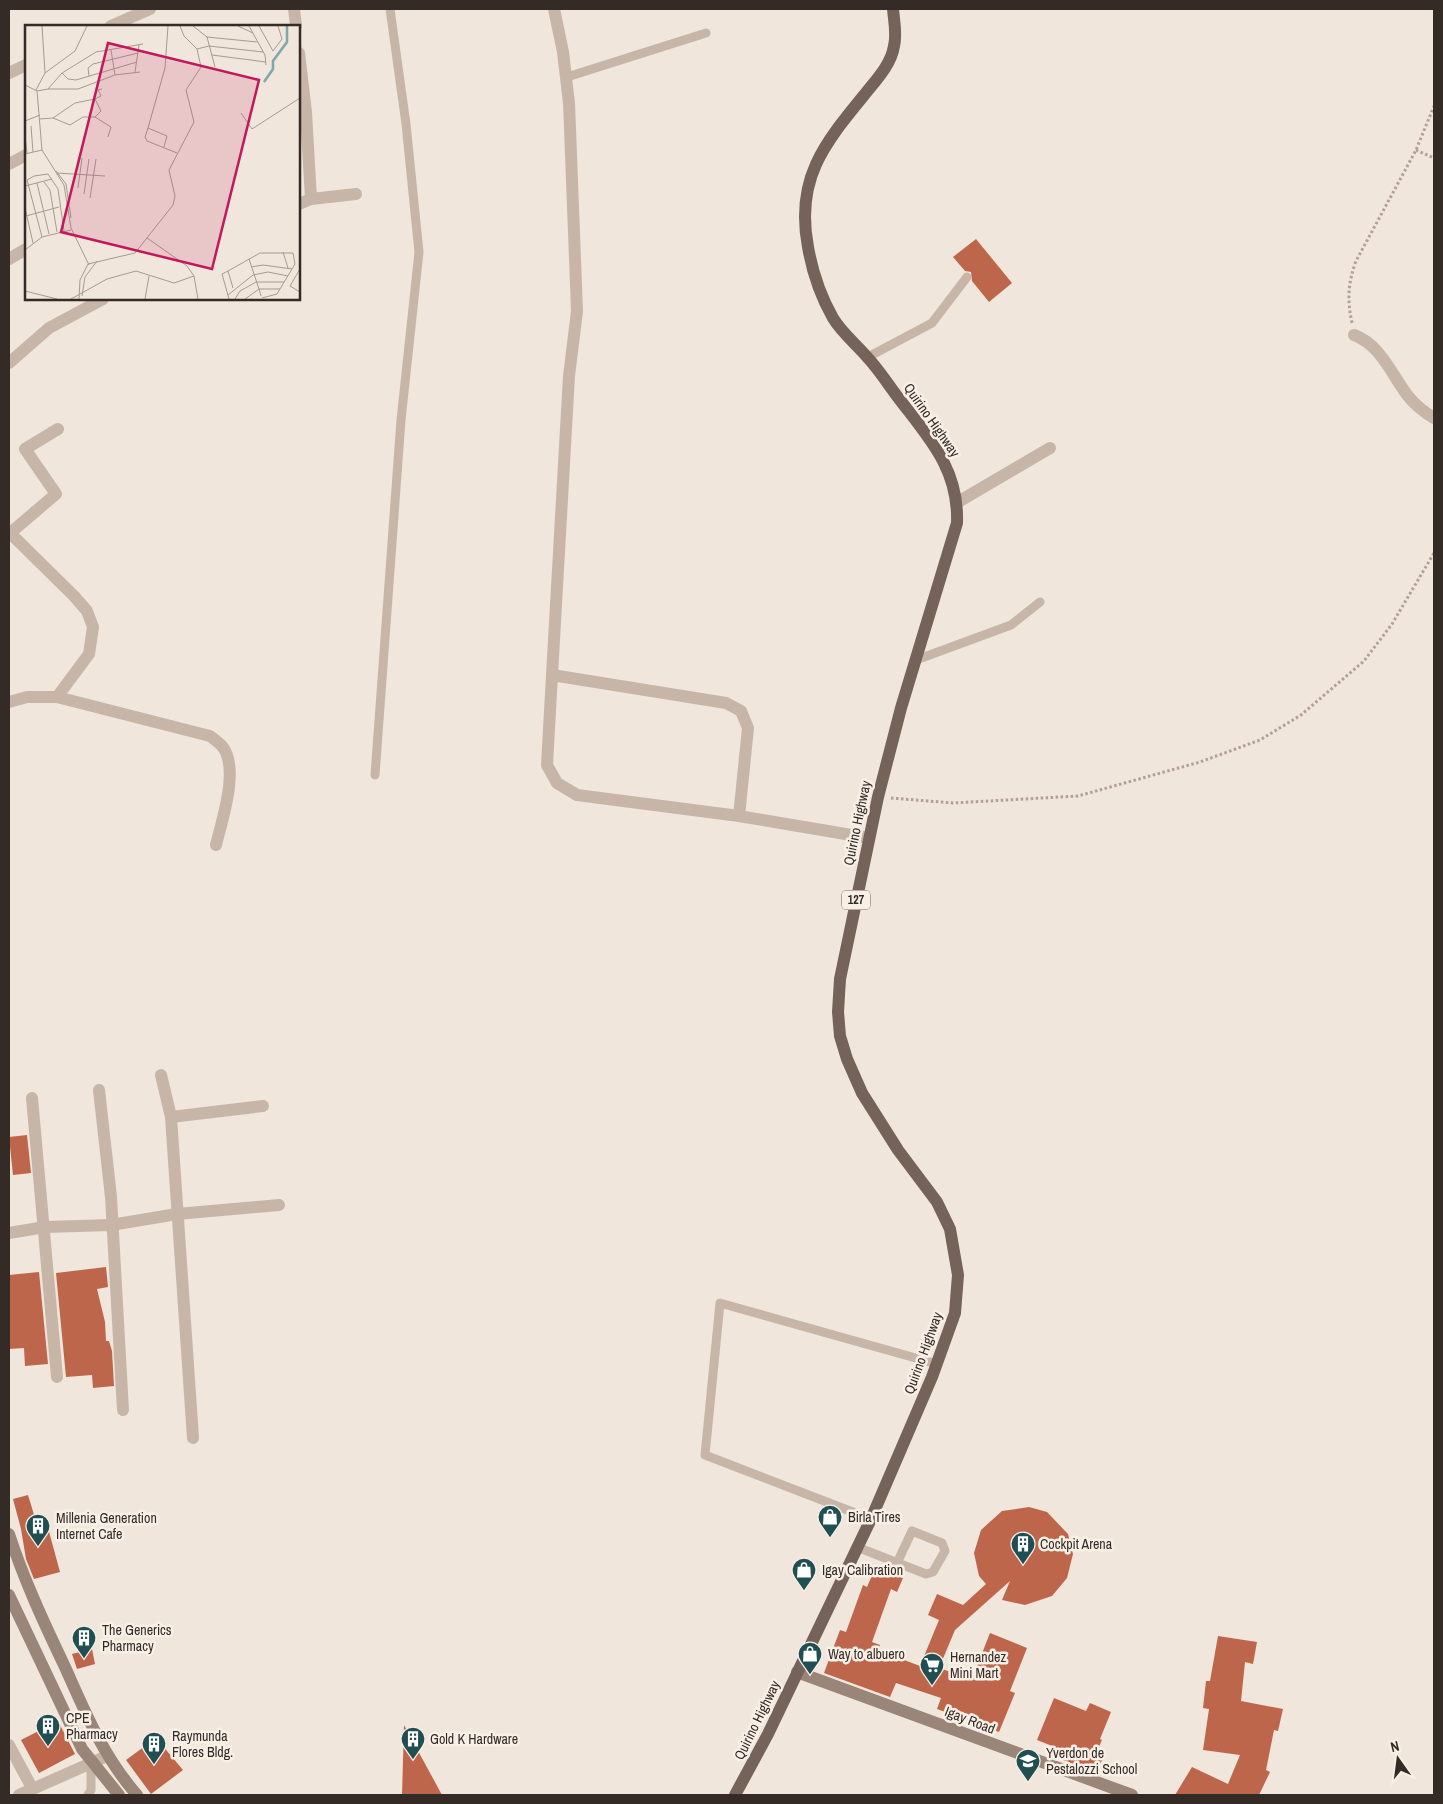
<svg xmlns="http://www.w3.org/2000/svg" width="1443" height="1804" font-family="'Archivo Narrow',sans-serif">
<rect width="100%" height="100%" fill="#f0e6db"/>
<!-- building -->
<g fill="#be664b">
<polygon points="976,239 1012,283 989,302 972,281 971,272 965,271 953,257"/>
<polygon points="27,1135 31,1173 13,1175 9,1137"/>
<polygon points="106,1267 108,1287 97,1289 105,1322 106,1341 109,1341 112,1351 114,1386 93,1388 92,1375 66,1377 56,1273"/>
<polygon points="39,1272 48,1364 25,1366 24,1348 9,1349 9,1275"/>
<polygon points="28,1495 39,1531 48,1528 60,1572 34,1579 26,1559 21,1529 13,1499"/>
<polygon points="1029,1507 1047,1512 1068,1534 1073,1554 1067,1578 1052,1596 1025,1605 1002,1600 1010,1581 955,1630 939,1668 972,1679 990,1633 1027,1648 1010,1691 1015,1693 999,1732 937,1709 941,1698 896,1683 890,1697 824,1673 840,1630 846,1632 863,1585 867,1587 876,1566 903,1578 897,1592 891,1589 872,1642 880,1645 878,1650 920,1666 939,1620 928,1615 937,1594 963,1605 986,1584 979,1576 974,1553 981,1530 1002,1511"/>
<polygon points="1218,1636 1257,1642 1253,1664 1245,1662 1241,1701 1283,1709 1278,1731 1274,1730 1266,1770 1270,1772 1259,1795 1175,1795 1192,1767 1228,1784 1240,1755 1203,1750 1209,1709 1203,1708 1206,1681 1210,1681"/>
<polygon points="92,1649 95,1664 77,1669 72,1654"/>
<polygon points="1054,1698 1086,1711 1090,1703 1111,1712 1100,1739 1102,1740 1097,1751 1105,1754 1096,1773 1061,1759 1065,1751 1037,1740"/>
<polygon points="58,1721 75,1754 39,1773 21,1740"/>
<polygon points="404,1725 442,1795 402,1795"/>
<polygon points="156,1738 183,1770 151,1794 126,1760"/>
</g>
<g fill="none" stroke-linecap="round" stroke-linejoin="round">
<!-- path -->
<g stroke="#b3a092" stroke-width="3" stroke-dasharray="2.5 2.5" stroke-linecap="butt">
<polyline points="1416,150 1434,158"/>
<path d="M 1352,323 C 1347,300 1348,283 1356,261 L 1416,150 L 1434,106"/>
<polyline points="891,798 953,803 1078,796 1200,762 1260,740 1301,715 1364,661 1392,624 1434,553"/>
</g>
<!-- lane -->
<g stroke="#c7b6a8" stroke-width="9">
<polyline points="567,77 706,33"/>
<polyline points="868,357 932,323 967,277"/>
<polyline points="916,660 1011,625 1040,602"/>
<polyline points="375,775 401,420 419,252 406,124 390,9"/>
<polyline points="871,1519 705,1455 720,1303 937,1364"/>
<polyline points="857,1547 926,1574 933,1572 945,1551 942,1543 912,1531 897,1563"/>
<polyline points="88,1795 91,1790 91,1763"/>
</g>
<!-- street -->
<g stroke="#c7b6a8" stroke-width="12">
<polyline points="294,9 296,26"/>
<polyline points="111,26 150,9"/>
<polyline points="299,53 306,112 311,199"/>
<polyline points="9,73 26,65"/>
<polyline points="9,164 26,155"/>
<polyline points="299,204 311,199 356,194"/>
<polyline points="9,259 26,249"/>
<path d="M 1354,335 C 1381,345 1391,374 1408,396 C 1415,405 1424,412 1434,418"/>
<polyline points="9,363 49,328 103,299"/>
<polyline points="958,502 1050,448"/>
<polyline points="10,533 74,596 87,611 93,627 89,654 57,697"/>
<polyline points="9,534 56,494 25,449 58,429"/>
<polyline points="552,675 569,376 577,311 569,103 563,52 554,9"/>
<path d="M 9,702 L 27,697 L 57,697 L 210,736 C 214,739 219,743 222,746 C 240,768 222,820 216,845"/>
<polyline points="739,816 748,728 741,711 726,703 552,675 547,765 557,783 577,795 739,816 869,838"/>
<polyline points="161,1075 171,1117 193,1438"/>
<polyline points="99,1090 111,1197 123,1410"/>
<polyline points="32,1098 57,1377"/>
<polyline points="171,1117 263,1106"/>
<polyline points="9,1233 45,1227 111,1225 177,1214 279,1205"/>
<polyline points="9,1745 32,1788"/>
<polyline points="19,1795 107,1756"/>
</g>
<!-- secondary -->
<g stroke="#9a8579" stroke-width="12">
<path d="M 9,1534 C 24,1580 44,1623 65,1667 C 86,1714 103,1756 137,1795"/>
<polyline points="9,1595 82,1749 119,1795"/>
<polyline points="797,1672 1132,1795"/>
</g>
<!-- primary -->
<path stroke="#756359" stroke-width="12" d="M 735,1795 L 768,1734 L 871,1519 L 932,1377 L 955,1313 L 958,1275 L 950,1229 L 937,1202 L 898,1150 L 862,1093 L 847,1059 L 840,1036 L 838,1012 L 840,979 L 878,797 L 901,708 L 957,523 C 959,470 930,439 900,400 C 889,386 880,371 868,358 C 856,344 842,333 833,318 C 821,297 812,270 808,247 C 795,179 824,144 865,94 C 876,80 891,65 894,46 C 897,34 894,21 893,9"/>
</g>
<!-- icons -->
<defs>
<symbol id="shop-pin" viewBox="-11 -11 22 30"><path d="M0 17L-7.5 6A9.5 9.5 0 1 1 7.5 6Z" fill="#204f53" stroke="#f8f0e7"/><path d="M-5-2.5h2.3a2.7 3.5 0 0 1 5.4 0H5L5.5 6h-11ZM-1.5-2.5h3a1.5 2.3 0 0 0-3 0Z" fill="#fff"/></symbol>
<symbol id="building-pin" viewBox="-11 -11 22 30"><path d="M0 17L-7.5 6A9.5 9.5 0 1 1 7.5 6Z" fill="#204f53" stroke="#f8f0e7"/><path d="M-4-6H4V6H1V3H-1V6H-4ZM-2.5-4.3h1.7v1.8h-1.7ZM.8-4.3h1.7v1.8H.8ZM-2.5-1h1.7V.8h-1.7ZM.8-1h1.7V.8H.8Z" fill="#fff"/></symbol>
<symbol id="supermarket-pin" viewBox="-11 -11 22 30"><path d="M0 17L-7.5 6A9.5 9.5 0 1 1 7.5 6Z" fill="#204f53" stroke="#f8f0e7"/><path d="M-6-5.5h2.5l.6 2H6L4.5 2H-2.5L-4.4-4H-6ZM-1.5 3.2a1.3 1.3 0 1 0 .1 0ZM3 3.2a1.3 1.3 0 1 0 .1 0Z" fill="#fff"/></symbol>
<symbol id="school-pin" viewBox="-11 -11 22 30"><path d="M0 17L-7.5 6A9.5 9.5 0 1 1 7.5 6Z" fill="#204f53" stroke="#f8f0e7"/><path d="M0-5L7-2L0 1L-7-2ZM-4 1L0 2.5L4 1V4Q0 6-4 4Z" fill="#fff"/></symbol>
</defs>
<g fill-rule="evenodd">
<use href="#shop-pin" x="816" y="1503" width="28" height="38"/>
<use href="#building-pin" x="24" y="1512" width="28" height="38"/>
<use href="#building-pin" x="1009" y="1530" width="28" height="38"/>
<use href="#shop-pin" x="790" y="1556" width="28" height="38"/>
<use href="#building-pin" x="70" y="1624" width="28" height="38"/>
<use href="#shop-pin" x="796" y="1640" width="28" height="38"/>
<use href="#supermarket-pin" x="918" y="1651" width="28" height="38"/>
<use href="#building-pin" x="34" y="1712" width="28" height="38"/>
<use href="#building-pin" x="399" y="1725" width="28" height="38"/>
<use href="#building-pin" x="140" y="1730" width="28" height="38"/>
<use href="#school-pin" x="1014" y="1747" width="28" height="38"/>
</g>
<g text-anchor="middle" stroke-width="5" stroke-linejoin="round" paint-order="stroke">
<!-- shield labels -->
<rect fill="#f8f0e7" stroke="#6f6661" stroke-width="1" x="842" y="890.5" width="28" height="19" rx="4"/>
<g font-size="12" font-weight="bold" fill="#342b27">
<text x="856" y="904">127</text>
</g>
<!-- street labels -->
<g font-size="14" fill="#342b27" stroke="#f8f0e7">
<text transform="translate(932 420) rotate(55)" y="5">Quirino Highway</text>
<text transform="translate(857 823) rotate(-78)" y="5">Quirino Highway</text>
<text transform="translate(923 1353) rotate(-70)" y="5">Quirino Highway</text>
<text transform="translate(757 1720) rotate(-64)" y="5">Quirino Highway</text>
<text transform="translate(970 1720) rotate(21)" y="5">Igay Road</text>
</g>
<!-- poi labels -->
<g font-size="14" fill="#342b27" stroke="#f8f0e7" text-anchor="start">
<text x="848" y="1522">Birla Tires</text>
<text x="56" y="1523">Millenia Generation<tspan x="56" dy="16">Internet Cafe</tspan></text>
<text x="1040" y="1549">Cockpit Arena</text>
<text x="822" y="1575">Igay Calibration</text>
<text x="102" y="1635">The Generics<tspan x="102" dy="16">Pharmacy</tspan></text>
<text x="828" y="1659">Way to albuero</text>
<text x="950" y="1662">Hernandez<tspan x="950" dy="16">Mini Mart</tspan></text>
<text x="66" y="1723">CPE<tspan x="66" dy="16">Pharmacy</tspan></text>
<text x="172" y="1741">Raymunda<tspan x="172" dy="16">Flores Bldg.</tspan></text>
<text x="430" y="1744">Gold K Hardware</text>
<text x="1046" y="1758">Yverdon de<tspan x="1046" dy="16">Pestalozzi School</tspan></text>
</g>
</g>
<!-- overview -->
<g transform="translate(25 25)">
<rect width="275" height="275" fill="#f0e6db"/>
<path fill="none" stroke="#7ca9ab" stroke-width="2.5" d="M 239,57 L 248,44 L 248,36 L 262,17 L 262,1"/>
<path fill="none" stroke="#a59b93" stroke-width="1" d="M 17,1 L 20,48M 168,1 L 182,12 L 190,42M 213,1 L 228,8M 224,1 L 240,30 L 241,40M 234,1 L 248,26 L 257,14 L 253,1M 182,12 L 232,17M 172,24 L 184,21 L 238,27M 86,25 L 90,50M 187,30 L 241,37M 110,47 L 114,20M 37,48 L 43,54 L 51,55 L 112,37M 64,51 L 63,43 L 68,39 L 113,28M 0,60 L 12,66 L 17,125 L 39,160 L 46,203 L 64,240M 23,64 L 53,64 L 90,50 L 115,47M 11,65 L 20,48 L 50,26 L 62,1M 12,66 L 23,64 L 37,48 L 71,27 L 118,19M 70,74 L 76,86 L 70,92M 216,88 L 227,104 L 275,73M 28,93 L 45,100 L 58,92 L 70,92 L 86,102 L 83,112M 15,94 L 28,93 L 50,78 L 70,74 L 76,71 L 73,65 L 77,64M 0,96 L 15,90M 6,101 L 8,127M 123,103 L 140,43 L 143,1M 0,112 L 2,128M 139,122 L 142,111 L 123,103 L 120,112 L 122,116 L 152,128M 0,129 L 17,125M 31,146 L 41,159 L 46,193M 32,148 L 80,151M 19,157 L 25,165 L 32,207M 12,158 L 24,209M 0,161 L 27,154M 53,163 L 57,133M 59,169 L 64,134M 65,173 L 71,134M 0,183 L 8,218M 1,191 L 34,182M 17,212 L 2,155 L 9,151 L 23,149 L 33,164 L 39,206M 122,213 L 162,241 L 169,251M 0,225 L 17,212 L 46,205M 258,227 L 263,243M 224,234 L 234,264 L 255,264M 226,242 L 238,240 L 267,244M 275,244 L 265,261 L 275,267M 203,246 L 197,249 L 204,274M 208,263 L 203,246 L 235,228 L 268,228 L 270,239 L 252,269 L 237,273M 0,266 L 32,274M 203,270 L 228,250 L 243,247 L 263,251M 57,271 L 60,252 L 72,236M 46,274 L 82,254 L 111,246 L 149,258 L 169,251 L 173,274M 54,274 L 55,255 L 63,239 L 110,228 L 148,180 L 150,171 L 144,145 L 169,97 L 161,65 L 176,42 L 172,24 L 159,11 L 155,1M 120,274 L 124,251M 210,274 L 215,266 L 231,257 L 259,257M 220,274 L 234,264 L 236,271"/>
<path fill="#c2185b" fill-opacity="0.15" stroke="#c2185b" stroke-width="2.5" d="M 83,18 L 234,55 L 187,244 L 36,207 Z"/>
<rect width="275" height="275" fill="none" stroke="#342b27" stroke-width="2.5"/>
</g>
<!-- border -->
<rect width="1443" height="1804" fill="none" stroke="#342b27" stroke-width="20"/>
<!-- north arrow -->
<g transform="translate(1398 1759) rotate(346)" stroke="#f8f0e7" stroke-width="4" paint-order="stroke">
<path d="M0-4L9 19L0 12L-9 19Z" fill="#342b27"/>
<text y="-8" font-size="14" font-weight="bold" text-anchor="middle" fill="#342b27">N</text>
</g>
</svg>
